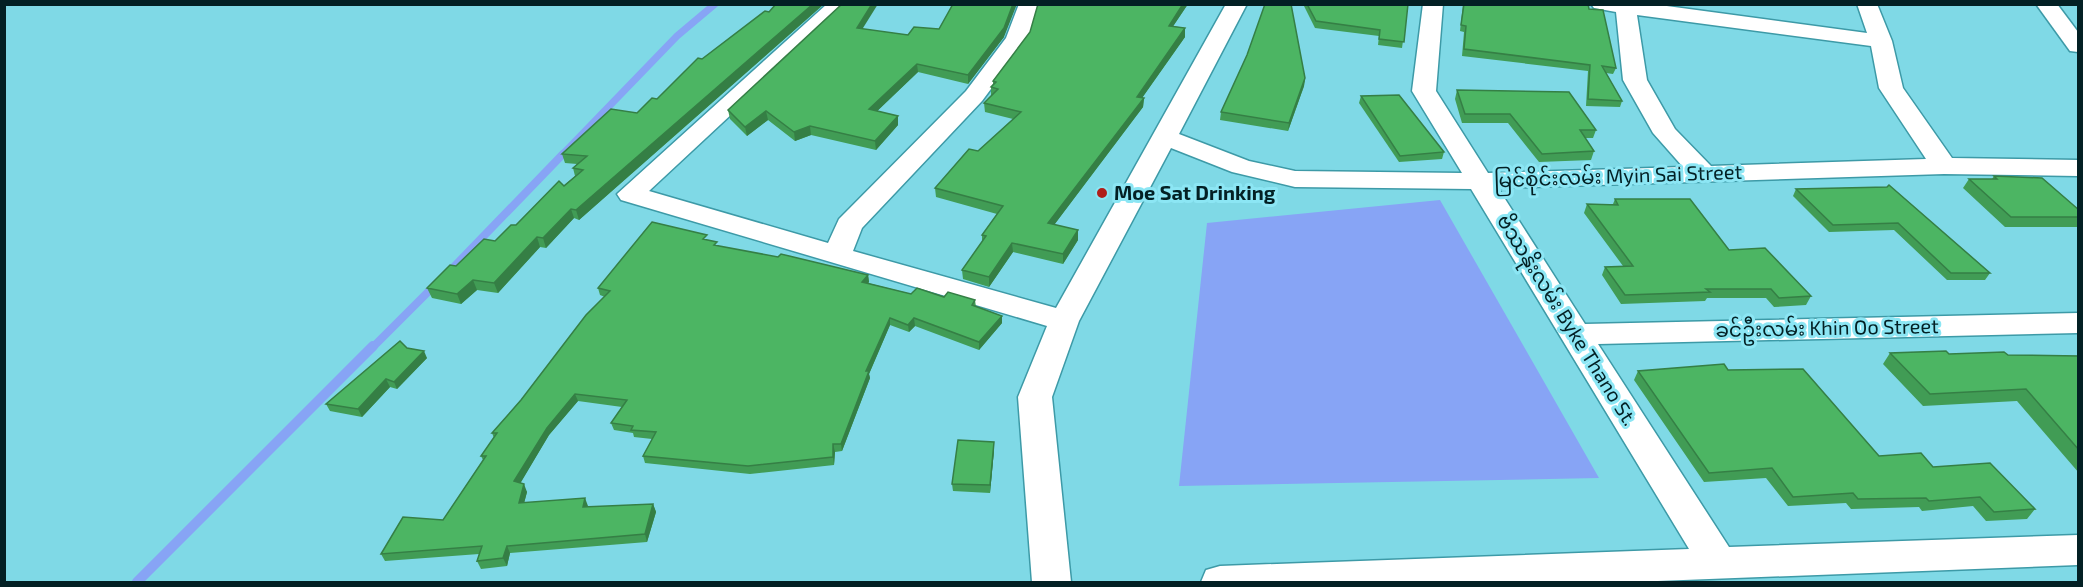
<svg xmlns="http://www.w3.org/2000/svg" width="2083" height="587" font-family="'Exo 2','Noto Sans Myanmar',sans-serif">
<rect width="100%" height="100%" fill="#7fd9e6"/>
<!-- water -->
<polygon fill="#87a4f5" points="1440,200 1599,478 1179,486 1207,223"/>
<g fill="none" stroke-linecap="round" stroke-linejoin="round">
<!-- stream-far2 -->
<polyline stroke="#87a4f5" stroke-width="7" points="562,155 677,36 715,4"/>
<!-- stream-far1 -->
<g stroke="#87a4f5" stroke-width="8">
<polyline points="447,274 563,154"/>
<polyline points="372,348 437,283"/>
</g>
<!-- stream -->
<polyline stroke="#87a4f5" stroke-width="10" points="137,582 373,346"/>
<defs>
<g id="minor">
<path d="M 827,4 L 850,4 L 649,191 L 828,243 L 839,219 L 966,91 L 1006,38 L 1019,4 L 1039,4 L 1028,39 L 982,101 L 862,228 L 853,251 L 1056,308 L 1226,4 L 1247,4 L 1179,134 L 1249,161 L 1295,171 L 1462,173 L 1412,91 L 1423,4 L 1443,4 L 1436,91 L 1488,173 L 1683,167 L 1653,133 L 1623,80 L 1616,12 L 1594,8 L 1591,4 L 1652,4 L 1867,33 L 1857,4 L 1877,4 L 1892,41 L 1903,88 L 1952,158 L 2078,160 L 2078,176 L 1944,174 L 1498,188 L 1585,324 L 2078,313 L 2078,333 L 1598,344 L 1729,547 L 2078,535 L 2078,565 L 1632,582 L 1201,582 L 1206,570 L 1220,566 L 1689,549 L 1471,189 L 1295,187 L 1232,172 L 1171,148 L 1079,321 L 1052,397 L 1071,582 L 1032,582 L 1018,397 L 1047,326 L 621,200 L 617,194 ZM 1637,15 L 1871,46 L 1879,88 L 1926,159 L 1711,166 L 1675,129 L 1647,80 Z"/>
<polygon points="2036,4 2057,4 2078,32 2078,52 2070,51"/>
</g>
</defs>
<!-- minor casing -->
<use href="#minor" stroke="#3d9aa7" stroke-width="3"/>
<!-- minor -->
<use href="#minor" fill="#fff" fill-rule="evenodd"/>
</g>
<!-- wall -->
<g fill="#419c55">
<polygon points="776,4 824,4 579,220 574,218 546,248 540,247 498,293 477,290 461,304 432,298 427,288 456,266 495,241 516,225 575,176 573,168 577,164 565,163 562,154 637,113 657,99 702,59 769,12"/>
<polygon points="1188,4 1173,26 1185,28 1185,37 1142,98 1144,98 1143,107 1054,225 1078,230 1078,240 1063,264 1013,252 989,287 963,279 962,270 982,242 982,235 997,214 936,197 935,188 978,151 1013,119 985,112 984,103 991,96 991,87 993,84 993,81 1030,32"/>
<polygon points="1303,4 1408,4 1402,48 1378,45 1379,36 1315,28"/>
<polygon points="1463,4 1588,4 1589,9 1616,68 1613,74 1606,73 1622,101 1620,107 1586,106 1588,71 1462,56 1464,32 1460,31"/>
<polygon points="863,29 908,35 1004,37 968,84 918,72 877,111 898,125 876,150 811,135 795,141 768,120 747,136 730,119 728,110"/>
<polygon points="1305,78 1304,86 1288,131 1220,120 1221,112"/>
<polygon points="1457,90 1596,130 1593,138 1585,138 1594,151 1591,160 1539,162 1508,123 1462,123 1455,99"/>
<polygon points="1361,96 1444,152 1442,159 1399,162 1359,103"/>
<polygon points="1994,176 2079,210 2079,227 2005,227 1963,188 1969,179 1992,179"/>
<polygon points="1887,187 1990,273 1985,280 1947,280 1894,230 1829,232 1793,196 1796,189"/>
<polygon points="1615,199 1729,250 1811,296 1806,305 1774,307 1766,298 1707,298 1705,301 1621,304 1602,275 1605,267 1623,266 1584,213 1587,204 1613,204"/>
<polygon points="708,240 718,246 868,275 869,282 868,283 911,294 975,300 976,307 1002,316 1002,323 979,350 915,326 909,332 890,325 869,374 870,378 842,451 835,452 834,465 750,474 645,463 643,456 652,439 634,437 633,433 614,430 611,423 622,407 578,401 549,435 520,483 527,492 524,503 588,506 588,507 653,504 656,512 647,542 510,553 507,566 481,569 477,561 479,554 385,561 381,554 443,520 483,460 481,456 494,438 492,433 521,400 605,297 600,295 598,288"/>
<polygon points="407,348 427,358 397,389 390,387 362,417 330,411 326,404"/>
<polygon points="1890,353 2008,355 2079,356 2079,473 2017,401 1923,406 1883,364"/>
<polygon points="1728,370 1879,456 1933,467 2035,509 2027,519 1986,521 1973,506 1922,511 1919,507 1851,509 1846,503 1788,506 1766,478 1704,482 1634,380 1638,371"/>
<polygon points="994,450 990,493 953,491 952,484"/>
</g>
<!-- shaded-wall -->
<g fill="#357f45">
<polygon points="813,4 824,4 579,220 576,210"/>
<polygon points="872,4 878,4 858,36 857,28"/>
<polygon points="1013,4 1017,4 1004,37 968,84 968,75"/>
<polygon points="1183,4 1188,4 1168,34 1169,26"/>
<polygon points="1185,28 1185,37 1137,105 1137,97"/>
<polygon points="917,64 918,72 870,118 869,109"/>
<polygon points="1305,78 1304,86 1288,131 1289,123"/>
<polygon points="1144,98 1143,107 1048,233 1048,223"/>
<polygon points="766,111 768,120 747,136 745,127"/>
<polygon points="898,116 898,125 876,150 875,141"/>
<polygon points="810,126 811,135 795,141 794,132"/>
<polygon points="571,209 574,218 546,248 543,238"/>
<polygon points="1078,230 1078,240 1063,264 1063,254"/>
<polygon points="537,237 540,247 498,293 494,283"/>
<polygon points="1012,243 1013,252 989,287 989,277"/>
<polygon points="868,275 869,282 863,289 862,282"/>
<polygon points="473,280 477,290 461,304 457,294"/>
<polygon points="1002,316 1002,323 979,350 979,342"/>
<polygon points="890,318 890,325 869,374 870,378 842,451 841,444 866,371"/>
<polygon points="914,318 915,326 909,332 908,325"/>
<polygon points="424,351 427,358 397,389 394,382"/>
<polygon points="386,379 390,387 362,417 358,409"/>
<polygon points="575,394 578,401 549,435 517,489 514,481 547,428"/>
<polygon points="994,442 994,450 990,493 990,485"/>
<polygon points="833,444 835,452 834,465 833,457"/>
<polygon points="524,484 527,492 522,511 519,503"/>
<polygon points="585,498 588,506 586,515 583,507"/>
<polygon points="653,504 656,512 647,542 645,534"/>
<polygon points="507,546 510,553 507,566 503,558"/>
</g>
<!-- building -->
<g fill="#4cb563" stroke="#357f45" stroke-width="1.5">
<polygon points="776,4 813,4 576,210 571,209 543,238 537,237 494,283 473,280 457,294 427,288 450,265 456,266 484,239 495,241 511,225 516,225 559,181 564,186 583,170 573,168 587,156 562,154 611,109 637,113 652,98 657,99 698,58 702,59 765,11 769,12"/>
<polygon points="842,4 872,4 857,28 908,35 914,27 939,29 953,4 1013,4 1004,28 968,75 917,64 869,109 898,116 875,141 810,126 794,132 766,111 745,127 728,110"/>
<polygon points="1038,4 1183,4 1169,26 1185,28 1137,97 1144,98 1048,223 1078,230 1063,254 1012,243 989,277 962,270 986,236 982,235 1003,206 935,188 969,149 978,151 1021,112 984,103 998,89 991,87 996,82 993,81 1030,32"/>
<polygon points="1265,4 1291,4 1305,78 1289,123 1221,112 1247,55"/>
<polygon points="1307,4 1408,4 1404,42 1379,39 1380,30 1316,21"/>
<polygon points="1464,4 1588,4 1589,9 1603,10 1616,68 1602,66 1622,101 1588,99 1590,65 1464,49 1466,26 1461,25"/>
<polygon points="1457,90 1569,92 1596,130 1580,130 1594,151 1542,154 1510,114 1465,114"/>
<polygon points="1399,95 1444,152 1400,156 1361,96"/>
<polygon points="1994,176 2042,178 2079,210 2079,217 2011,217 1969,179 1997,179"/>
<polygon points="1889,185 1990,273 1951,273 1898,223 1833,225 1796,189 1887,187"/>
<polygon points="1615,199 1690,199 1729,250 1765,248 1811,296 1779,298 1771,289 1706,289 1710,292 1625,295 1605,267 1633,266 1587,204 1618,205"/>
<polygon points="652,222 707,235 703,239 717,242 714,245 778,257 781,254 868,275 862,282 911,294 917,288 944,297 948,292 975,300 972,305 1002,316 979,342 914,318 908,325 890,318 866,371 869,371 841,444 833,444 833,457 748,466 643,456 656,432 631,430 633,426 611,423 627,400 575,394 547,428 514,481 524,484 519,503 585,498 583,507 653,504 645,534 507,546 503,558 477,561 482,546 381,554 403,517 443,520 486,456 481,456 497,433 492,433 521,400 586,315 610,291 598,288"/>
<polygon points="400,341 407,348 424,351 394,382 386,379 358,409 326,404"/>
<polygon points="1946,351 1949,354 2004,352 2008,355 2079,356 2079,450 2026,389 1930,394 1890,353"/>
<polygon points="1724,364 1728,370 1803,369 1879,456 1921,453 1933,467 1990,463 2035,509 1994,512 1980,497 1929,501 1926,498 1858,499 1853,493 1793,497 1772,468 1709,473 1638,371"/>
<polygon points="958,440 994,442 990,485 952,484"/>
</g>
<!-- markers -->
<circle fill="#af1e1a" stroke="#8ce6f4" stroke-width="2" cx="1102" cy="193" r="6"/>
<g text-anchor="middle" stroke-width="6" stroke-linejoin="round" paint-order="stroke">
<!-- street labels -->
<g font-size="20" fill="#032024" stroke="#8ce6f4">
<text transform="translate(1618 176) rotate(-2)" y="7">မြင်စိုင်းလမ်း Myin Sai Street</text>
<text transform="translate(1567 320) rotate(58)" y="7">ဗိဿနိုးလမ်း Byke Thano St.</text>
<text transform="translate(1827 328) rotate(-1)" y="7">ခင်ဦးလမ်း Khin Oo Street</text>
</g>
<!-- poi labels -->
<g font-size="20" font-weight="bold" fill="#032024" stroke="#8ce6f4" text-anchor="start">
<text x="1114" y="200">Moe Sat Drinking</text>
</g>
</g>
<!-- border -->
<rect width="2083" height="587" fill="none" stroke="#032024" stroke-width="12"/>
</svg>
